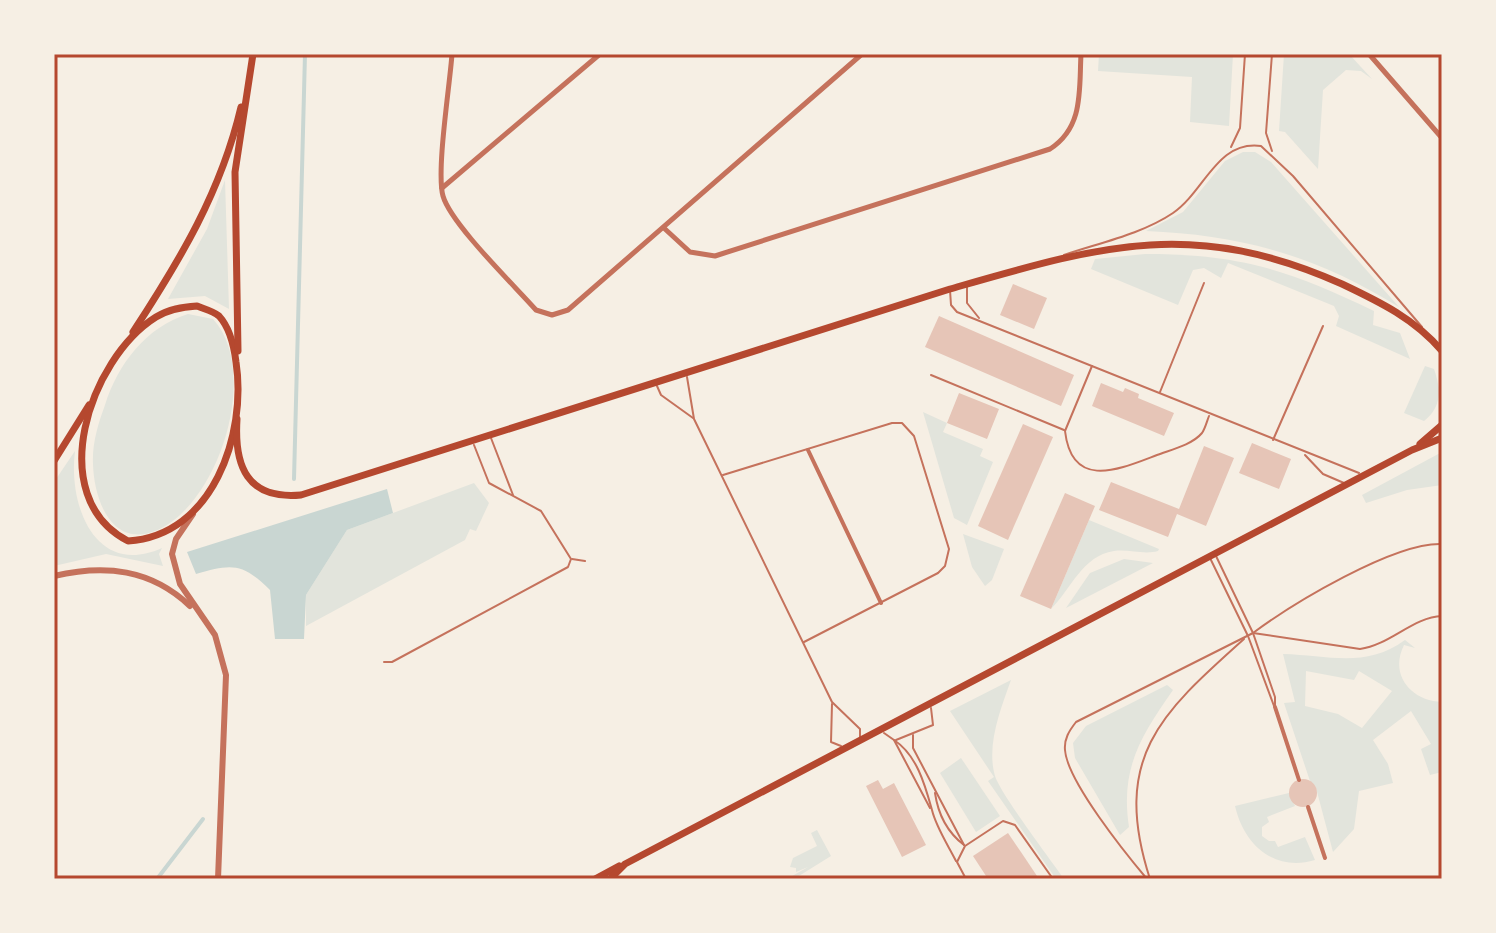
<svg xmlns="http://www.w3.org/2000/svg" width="1496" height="933" font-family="Barlow,sans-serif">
<rect width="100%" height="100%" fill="#f6efe4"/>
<!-- green -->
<g fill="#e2e4dc" fill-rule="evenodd">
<polygon points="1099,54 1233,54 1229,126 1190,122 1192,77 1098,71"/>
<polygon points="1284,54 1349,54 1372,79 1361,71 1346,70 1323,90 1318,169 1285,132 1279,131"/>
<path d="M 1243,152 L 1255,152 L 1271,162 L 1399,307 C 1316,256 1243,235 1146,231 L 1183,212 L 1225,161 Z"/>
<polygon points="225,180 229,309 205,296 168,299 207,229"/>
<path d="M 1145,254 C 1240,254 1289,270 1374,311 L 1373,325 L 1400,333 L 1410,359 L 1336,326 L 1339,316 L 1334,306 L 1228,263 L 1221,278 L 1204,268 L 1193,270 L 1178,305 L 1091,269 L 1095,259 Z"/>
<path d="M 188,314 L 213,319 C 261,371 219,506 155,531 C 111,548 94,499 93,464 C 92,444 98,424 105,405 C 118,364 146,327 188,314 Z"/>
<path d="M 1425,366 L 1434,369 C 1441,389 1442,407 1424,421 L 1404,413 Z"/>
<polygon points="923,412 947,423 943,432 983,449 980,456 993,462 967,525 954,518"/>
<path d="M 75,451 C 68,505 95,578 162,548 L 159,554 L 163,566 L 106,554 L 54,566 L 54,482 Z"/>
<polygon points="1442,452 1442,485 1407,490 1366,503 1362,495"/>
<polygon points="474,483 489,503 476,531 470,529 465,540 306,626 306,595 347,530"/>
<path d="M 1089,520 L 1159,549 L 1158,551 C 1144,555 1129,549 1114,551 C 1082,556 1071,589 1051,609 Z"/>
<polygon points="963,534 1004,549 992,580 985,586 972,567"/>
<polygon points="1124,559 1153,563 1066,608 1090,573"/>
<path d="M 1405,640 L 1415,648 L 1404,645 C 1389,675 1411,701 1442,702 L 1442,772 L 1430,775 L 1421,749 L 1431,744 L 1411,711 L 1373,740 L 1388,764 L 1393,783 L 1359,791 L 1354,829 L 1333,852 L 1316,788 L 1310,781 L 1284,703 L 1295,702 L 1283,654 C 1328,655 1365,669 1405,640 ZM 1306,671 L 1354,680 L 1359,671 L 1392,691 L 1362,728 L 1338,714 L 1305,706 Z"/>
<path d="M 1011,680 C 1001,708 986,745 995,776 C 1000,793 1050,859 1064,879 L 1056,879 L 988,781 L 994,777 L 950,711 Z"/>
<path d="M 1167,685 L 1173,690 C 1141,736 1120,768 1129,827 L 1120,835 L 1075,758 L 1073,743 L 1086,726 Z"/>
<polygon points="961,758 1000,816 976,832 940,773"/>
<path d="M 1289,793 L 1295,806 L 1267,817 L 1269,822 L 1262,827 L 1262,836 L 1269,841 L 1275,841 L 1278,847 L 1305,837 L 1315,860 C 1274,872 1244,845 1235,806 Z"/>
<polygon points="817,830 831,856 794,879 787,879 808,867 796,872 796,868 790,867 793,858 817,846 811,833"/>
</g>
<!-- water -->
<path fill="#c9d6d2" d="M 387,489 L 393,513 L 347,530 L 306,595 L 304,639 L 275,639 L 270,590 C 242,562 231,564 196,574 L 187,552 Z"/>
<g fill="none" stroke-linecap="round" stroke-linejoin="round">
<!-- stream -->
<g stroke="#c9d6d2" stroke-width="4">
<polyline points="294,479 305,54"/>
<polyline points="157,879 203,819"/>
</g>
</g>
<!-- building -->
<g fill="#e6c5b7">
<polygon points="1013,284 1047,298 1034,329 1000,315"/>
<polygon points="939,316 1074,375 1061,406 925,347"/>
<polygon points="1101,383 1123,392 1125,388 1139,394 1138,398 1174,413 1164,436 1092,406"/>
<polygon points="959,393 999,409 987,439 947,423"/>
<polygon points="1023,424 1053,437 1008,540 978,526"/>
<polygon points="1252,443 1291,459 1279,489 1239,473"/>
<polygon points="1204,446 1234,458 1206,526 1177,514 1168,537 1099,510 1111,482 1179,509"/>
<polygon points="1065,493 1095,506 1051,609 1020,596"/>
<circle cx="1303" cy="793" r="14"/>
<polygon points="878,780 883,789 894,783 926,845 902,857 866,786"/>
<polygon points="1008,833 1025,858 1039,879 988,879 973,856"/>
</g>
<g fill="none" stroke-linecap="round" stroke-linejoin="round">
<!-- service -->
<g stroke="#c5725c" stroke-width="2">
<polyline points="1272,54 1266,133 1272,151"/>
<polyline points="1231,147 1240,128 1245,54"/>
<path d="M 1064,255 C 1099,243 1142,234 1173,213 C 1205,191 1217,140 1261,146 L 1293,176 L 1422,327"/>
<polyline points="967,286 967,303 979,318"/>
<polyline points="950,290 951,305 957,312 1359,473"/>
<path d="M 1092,366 L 1065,431 C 1072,491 1120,469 1157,455 C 1170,450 1192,445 1202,433 C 1205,429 1207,421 1209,416"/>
<polyline points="931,375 1064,430"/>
<polyline points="687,377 694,419 832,702 860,729 860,737"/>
<polyline points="657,386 661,395 693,418"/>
<polyline points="1160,392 1204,283"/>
<polyline points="491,438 513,495"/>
<polyline points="1273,440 1323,326"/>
<polyline points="1305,455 1323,474 1344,483"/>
<polyline points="723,475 892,423 902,423 914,436 949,549 945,566 938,573 804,642"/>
<polyline points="1216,556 1253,633 1275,697 1275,706"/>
<polyline points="1210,558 1248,636 1274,706"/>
<polyline points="572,559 585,561"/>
<path d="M 1253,633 L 1360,649 C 1390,645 1413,617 1442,616"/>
<polyline points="384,662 392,662 568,567 571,559 541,511 489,483 474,445"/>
<polyline points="832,704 831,742 841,746"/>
<polyline points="884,733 894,740 930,808"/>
<polyline points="913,735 913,748 964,845"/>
<path d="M 894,740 C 917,755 925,785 932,810 C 936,827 948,845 956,861"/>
<polyline points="896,740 933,725 931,708"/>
<path d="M 935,793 C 938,814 947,832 964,845"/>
<polyline points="966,879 957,862 965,846 1003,821 1015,825 1053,879"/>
<path d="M 1147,879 C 1126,854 1067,781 1065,750 C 1064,739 1069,731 1076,722 L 1253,633 C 1292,604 1394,542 1442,544"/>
<path d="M 1150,879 C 1111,758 1160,714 1244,639"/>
<polyline points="1440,879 1442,875"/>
</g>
<!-- pedestrian -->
<g stroke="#c5725c" stroke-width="4">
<polyline points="808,450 881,603"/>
<polyline points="1275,707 1299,780"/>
<polyline points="1308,807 1325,858"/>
</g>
<!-- minor -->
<g stroke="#c5725c" stroke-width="5">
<path d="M 452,54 C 450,84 436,171 443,196 C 451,224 514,285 536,310 L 552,315 L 568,310 L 862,54"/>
<polyline points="1369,54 1442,138"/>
<polyline points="442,188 600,54"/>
<path d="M 665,229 L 690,252 L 715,256 L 1050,149 C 1084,127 1079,90 1081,54"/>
</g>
<!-- tertiary -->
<g stroke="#c5725c" stroke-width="6">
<polyline points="193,514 176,539 172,554 180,584 215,635 226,675 218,879"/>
<path d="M 54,576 C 105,564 151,569 190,606"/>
</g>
<!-- secondary -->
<g stroke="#b5482f" stroke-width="7">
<path d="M 197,306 C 204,309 213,311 219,316 C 230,328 234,346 236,362 C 247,434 213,536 128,541 C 43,497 89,359 156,317 C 169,309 182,307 197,306 Z"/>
<path d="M 133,332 C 180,260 221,192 241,107"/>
<polyline points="238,351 235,172 253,54"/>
<path d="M 237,419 C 234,466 247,500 301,495 L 950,289 C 1100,246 1191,217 1342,284 C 1380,302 1415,319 1442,351"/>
<polyline points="1420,444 1442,425"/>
<polyline points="54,461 89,405"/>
<polyline points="595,879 619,866"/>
<polyline points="610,879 625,864 1412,450 1442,438"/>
</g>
</g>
<!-- border -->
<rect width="1496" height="933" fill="none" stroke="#f6efe4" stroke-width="112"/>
<rect x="56" y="56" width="1384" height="821" fill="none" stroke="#b5482f" stroke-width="3"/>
</svg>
